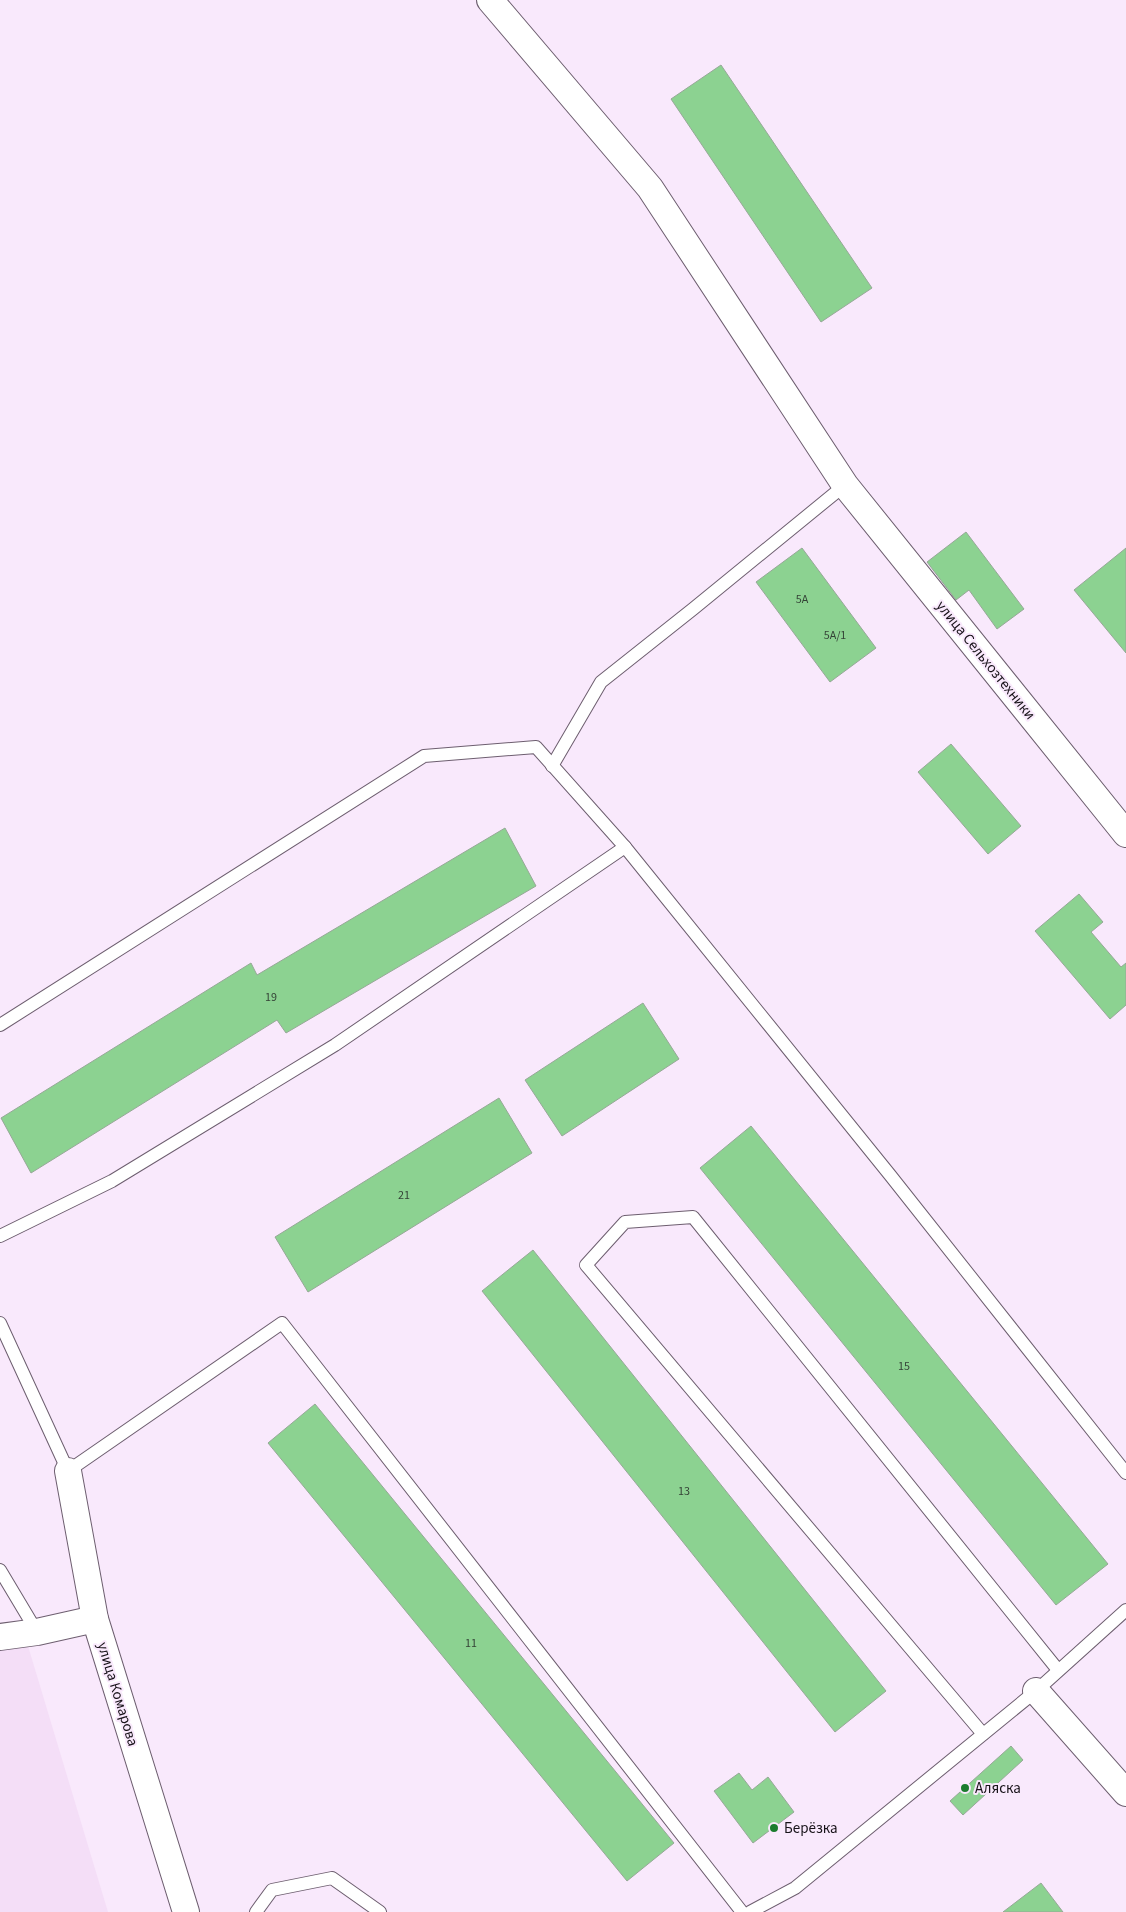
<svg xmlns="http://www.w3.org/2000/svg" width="1126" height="1912" font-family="'Source Sans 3',sans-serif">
<rect width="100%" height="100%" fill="#f9e9fc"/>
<!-- built -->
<polygon fill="#f4def7" points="22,1626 108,1912 0,1912 0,1632"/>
<!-- building -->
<g fill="#8cd291" stroke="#96a897">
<polygon points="721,65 872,288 821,322 671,99"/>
<polygon points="966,532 1024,609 997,629 969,590 956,600 927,562"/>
<polygon points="802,548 876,648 830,682 756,582"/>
<polygon points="1126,548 1126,653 1074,590"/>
<polygon points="951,744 1021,826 988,854 918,772"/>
<polygon points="505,828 536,886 286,1033 277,1020 31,1173 1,1118 251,963 257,975"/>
<polygon points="1079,894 1103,922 1091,932 1121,967 1126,963 1126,1005 1110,1019 1035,931"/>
<polygon points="643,1003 679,1059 562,1136 525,1080"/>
<polygon points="499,1098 532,1153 308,1292 275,1237"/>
<polygon points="751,1126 1108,1564 1056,1605 700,1168"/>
<polygon points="533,1250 886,1691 835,1732 482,1291"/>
<polygon points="315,1404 674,1843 627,1881 268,1443"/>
<polygon points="1011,1746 1023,1760 963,1815 950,1801"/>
<polygon points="739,1773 752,1790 768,1777 794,1812 753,1843 714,1791"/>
<polygon points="1041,1883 1063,1912 1003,1912"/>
</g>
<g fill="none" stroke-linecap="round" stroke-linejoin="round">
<defs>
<g id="lane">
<polyline points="552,766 601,682 693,609 845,485"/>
<polyline points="0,1025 424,756 536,747 625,847 890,1175 1126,1473"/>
<polyline points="0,1236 112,1181 335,1045 625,847"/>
<polyline points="0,1323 68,1471 282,1323 742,1912"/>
<polyline points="0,1570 37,1632"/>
<polyline points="983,1734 586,1265 625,1222 693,1217 1058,1670"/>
<polyline points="256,1912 272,1890 332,1878 380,1912"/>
<polyline points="750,1912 795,1888 1036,1691 1126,1610"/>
</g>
<g id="street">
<polyline points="490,0 650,188 845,485 1126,834"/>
<polyline points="68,1471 95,1619 186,1912"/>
<polyline points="0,1637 37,1632 95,1619"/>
<polyline points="1036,1691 1126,1793"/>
</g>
</defs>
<!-- lane casing -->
<use href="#lane" stroke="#6d5e6f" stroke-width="14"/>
<!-- street casing -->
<use href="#street" stroke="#6d5e6f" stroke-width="28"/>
<!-- lane -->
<use href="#lane" stroke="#fff" stroke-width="12"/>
<!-- street -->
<use href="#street" stroke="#fff" stroke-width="26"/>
</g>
<!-- markers -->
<g fill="#1b7c2e" stroke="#f9e9fc" stroke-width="2">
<circle cx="965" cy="1788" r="5"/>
<circle cx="774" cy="1828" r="5"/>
</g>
<g text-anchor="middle" stroke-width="4" stroke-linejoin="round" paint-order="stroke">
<!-- number labels -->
<g font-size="12" fill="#344236">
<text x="802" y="603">5А</text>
<text x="835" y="639">5А/1</text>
<text x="271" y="1001">19</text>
<text x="404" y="1199">21</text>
<text x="904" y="1370">15</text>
<text x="684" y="1495">13</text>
<text x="471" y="1647">11</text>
</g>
<!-- street labels -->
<g font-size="15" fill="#171218" stroke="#f9e9fc">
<text transform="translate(986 660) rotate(51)" y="5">улица Сельхозтехники</text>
<text transform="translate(118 1694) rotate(73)" y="5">улица Комарова</text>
</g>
<!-- poi labels -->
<g font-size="15" fill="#171218" stroke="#f9e9fc" text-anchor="start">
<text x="975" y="1793">Аляска</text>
<text x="784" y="1833">Берёзка</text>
</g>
</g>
</svg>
